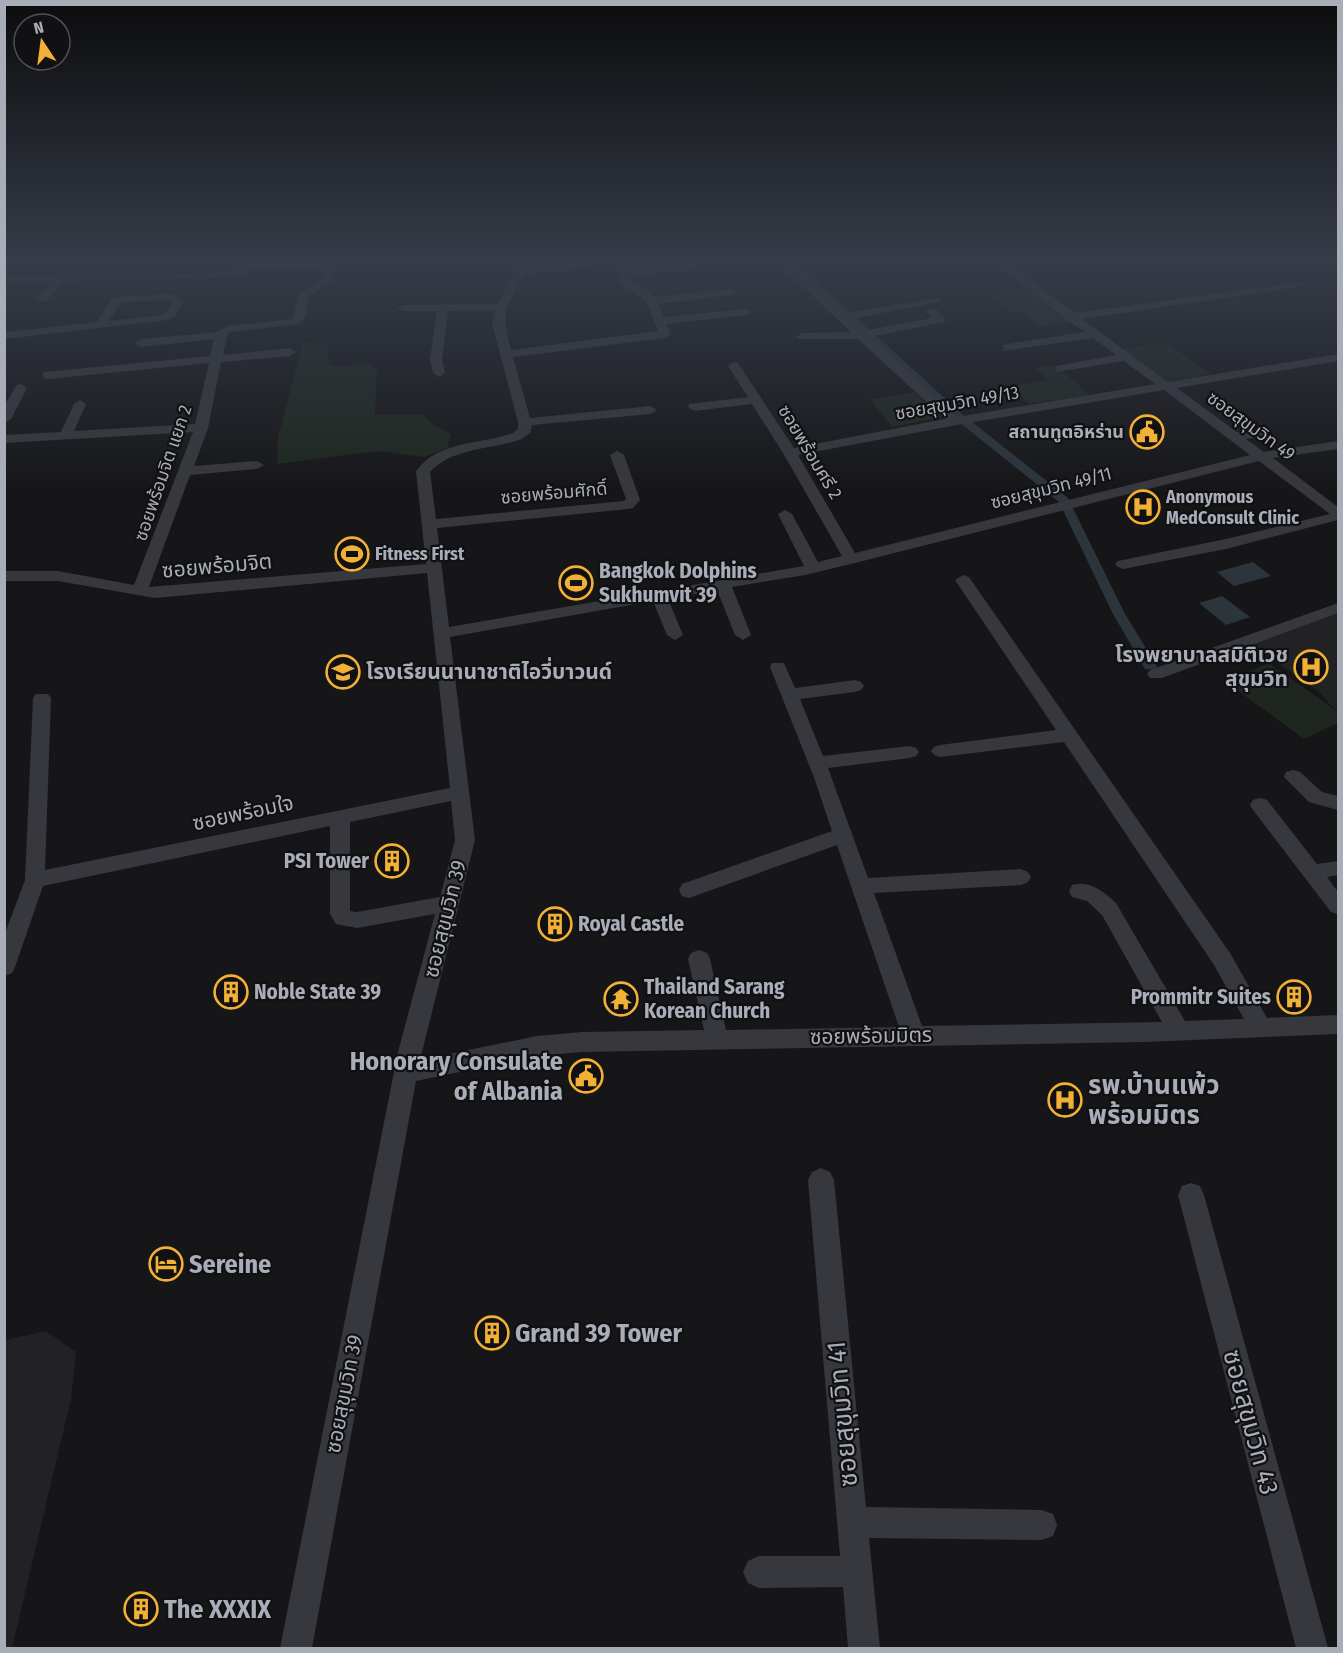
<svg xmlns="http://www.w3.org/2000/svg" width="1343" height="1653" font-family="'Fira Sans Condensed','Noto Sans Thai',sans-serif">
<rect width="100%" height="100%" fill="#161618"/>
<!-- built -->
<g fill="#222225">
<polygon points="1338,612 1338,709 1335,710 1318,691 1248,643"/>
<polygon points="46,1331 76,1352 71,1399 12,1648 5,1648 5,1340"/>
</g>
<!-- green -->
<g fill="#1e261f">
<polygon points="1028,289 1073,322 1041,327 1021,312 1014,313 989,294"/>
<polygon points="303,342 328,344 329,365 343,367 365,363 377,369 375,415 422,414 432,424 451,434 447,448 424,457 377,451 277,464 278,437"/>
<polygon points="1165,342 1211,374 1166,382 1122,349"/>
<polygon points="1056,365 1090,395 1029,404 1010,386 1048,380 1035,368"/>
<polygon points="914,392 941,417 892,427 870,399"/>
<polygon points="1269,663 1338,712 1338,723 1304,739 1226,682"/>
</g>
<!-- water -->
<g fill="#2c353c">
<polygon points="1253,562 1271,576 1234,586 1217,572"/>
<polygon points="1222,596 1250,617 1226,625 1199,603"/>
</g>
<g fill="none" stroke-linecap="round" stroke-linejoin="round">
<!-- canal -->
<polygon fill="#2c353c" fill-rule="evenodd" points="785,261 794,261 962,414 1068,498 1125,614 1157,666 1155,669 1145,669 1113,614 1059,502 954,418"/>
<!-- minor -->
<g fill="#37383d" fill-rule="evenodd">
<path d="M 329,261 L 339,261 L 330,283 L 309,297 L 305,318 L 299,324 L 230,332 L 227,336 L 223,355 L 290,348 L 296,352 L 290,356 L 221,362 L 208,428 L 194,466 L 257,461 L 264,465 L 257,469 L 190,475 L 149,587 L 426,564 L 416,471 C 439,440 480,445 513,433 L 518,429 L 518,422 L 492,323 L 495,310 L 448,311 L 442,359 L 445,373 L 439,377 L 433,373 L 430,359 L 437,311 L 403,311 L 397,308 L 403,305 L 497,304 L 516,271 L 515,261 L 525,261 L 526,267 L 582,261 L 621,261 L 626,270 L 694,263 L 698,264 L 698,268 L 629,276 L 633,284 L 644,287 L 654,297 L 732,289 L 738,292 L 732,295 L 658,304 L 664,317 L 746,309 L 752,312 L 746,315 L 666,324 L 671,334 L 665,338 L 513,357 L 530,418 L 651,406 L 657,410 L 651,414 L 532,425 L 530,433 L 522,439 C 491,450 454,447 430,472 L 436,519 L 624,501 L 626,499 L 610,455 L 617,451 L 624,455 L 640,500 L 633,508 L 628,509 L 437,528 L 449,627 L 804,566 L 778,514 L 785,510 L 792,514 L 818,562 L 842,556 L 783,453 L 752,404 L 694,411 L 688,407 L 689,404 L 748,397 L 728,366 L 734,362 L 738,363 L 794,448 L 945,419 L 858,339 L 798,339 L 796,337 L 802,333 L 851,332 L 776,261 L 787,261 L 844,313 L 940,298 L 940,302 L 936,303 L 850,319 L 864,331 L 932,318 L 926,311 L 932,308 L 936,309 L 946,320 L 944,322 L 870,337 L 957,417 L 1155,384 L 1124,361 L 1056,372 L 1056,366 L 1116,355 L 1093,338 L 1003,351 L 1003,345 L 1007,344 L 1085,332 L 1066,319 L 992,261 L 1004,261 L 1075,313 L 1302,282 L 1302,286 L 1298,287 L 1082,319 L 1168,382 L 1338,354 L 1338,361 L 1177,388 L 1237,432 L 1264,430 L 1266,433 L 1264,436 L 1246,439 L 1264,452 L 1338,441 L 1338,449 L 1273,458 L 1338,507 L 1338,520 L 1226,549 L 1123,569 L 1118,567 L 1115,564 L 1118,561 L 1226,539 L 1330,514 L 1259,461 L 851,564 L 805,575 L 732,587 L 751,635 L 743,640 L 735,635 L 717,590 L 668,599 L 683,635 L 675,640 L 667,635 L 653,601 L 450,637 L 475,840 L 420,1060 L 537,1036 L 582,1032 L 704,1030 L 688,959 L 691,953 L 699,950 L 707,953 L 710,959 L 726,1030 L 899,1027 L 837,845 L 689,898 L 682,896 L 679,890 L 682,884 L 832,831 L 815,780 L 770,667 L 772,663 L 784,663 L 795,688 L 855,680 L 861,682 L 864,686 L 861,690 L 855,692 L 800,699 L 823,756 L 910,746 L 916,748 L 919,752 L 916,756 L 910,758 L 828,768 L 868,878 L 1021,869 L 1028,872 L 1031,877 L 1028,882 L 1021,885 L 874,893 L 922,1026 L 1162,1022 L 1102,915 L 1087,901 L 1072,897 L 1069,891 L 1072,885 C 1090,880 1104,892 1116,903 L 1185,1021 L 1244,1019 L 1214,965 L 1064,742 L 940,757 L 934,755 L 931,751 L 934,747 L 940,745 L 1056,730 L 955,580 L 963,575 L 969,577 L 1230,953 L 1267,1018 L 1338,1015 L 1338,1034 L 1144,1042 L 582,1052 L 537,1056 L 416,1081 L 312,1648 L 280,1648 L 398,1052 L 435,914 L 357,928 L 336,924 L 330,914 L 330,826 L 43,886 L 15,967 L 12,973 L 4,976 L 4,936 L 25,880 L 33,698 L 36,694 L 48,694 L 51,698 L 45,870 L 450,788 L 427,573 L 155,598 L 58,581 L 4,581 L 4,571 L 58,571 L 134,585 L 193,432 L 4,443 L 4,435 L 61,432 L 74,404 L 80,400 L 86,404 L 74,431 L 195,424 L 209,363 L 48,379 L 44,378 L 42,375 L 44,372 L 210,356 L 214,339 L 141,347 L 135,343 L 141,339 L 218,332 L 227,326 L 292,319 L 298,296 L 321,279 L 325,269 L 247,269 L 243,277 L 239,278 L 63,281 L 47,301 L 43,302 L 37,299 L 52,281 L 4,282 L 4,276 L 235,272 L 239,264 L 243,263 ZM 612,264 L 625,289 C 648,295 650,312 658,331 L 511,350 C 501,311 505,307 525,274 ZM 1164,390 L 1250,455 L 855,553 L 798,455 L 962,424 ZM 451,801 L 455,840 L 440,897 L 357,912 L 350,911 L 350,822 Z"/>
<path d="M 172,294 L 184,301 L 174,317 L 167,320 L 4,339 L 4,332 L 97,322 L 113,297 ZM 170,300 L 172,302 L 166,313 L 161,315 L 109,321 L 121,302 Z"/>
<polygon points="21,384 27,388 11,419 4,423 4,406 17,385"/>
<polygon points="1338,603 1338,613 1162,678 1150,678 1147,674 1150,670"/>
<polygon points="1293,770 1300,772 1322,792 1338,796 1338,810 1309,802 1284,777 1286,772"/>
<polygon points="1260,798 1267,800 1317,864 1338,861 1338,875 1327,877 1338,892 1338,914 1331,912 1253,810 1250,805 1253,800"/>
<polygon points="821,1168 830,1172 834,1180 866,1507 1042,1510 1053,1514 1057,1525 1053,1536 1042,1540 869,1538 880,1648 848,1648 843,1587 759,1588 748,1583 743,1572 748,1561 759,1556 840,1556 808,1180 812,1172"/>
<polygon points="1191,1183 1200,1186 1204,1195 1328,1648 1296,1648 1178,1195 1182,1186"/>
</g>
</g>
<!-- sky -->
<linearGradient id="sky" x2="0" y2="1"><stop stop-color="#0c0c0d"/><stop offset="0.53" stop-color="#363c48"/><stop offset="1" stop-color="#363c48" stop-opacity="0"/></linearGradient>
<rect width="1343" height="493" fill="url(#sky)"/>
<!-- icons -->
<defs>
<symbol id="civic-ring" viewBox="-11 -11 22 22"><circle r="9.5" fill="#111113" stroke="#f2b134" stroke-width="1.5"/><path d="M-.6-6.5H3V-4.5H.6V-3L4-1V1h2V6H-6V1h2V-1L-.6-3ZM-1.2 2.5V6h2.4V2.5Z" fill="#f2b134"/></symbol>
<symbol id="hospital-ring" viewBox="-11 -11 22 22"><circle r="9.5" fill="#111113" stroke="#f2b134" stroke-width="1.5"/><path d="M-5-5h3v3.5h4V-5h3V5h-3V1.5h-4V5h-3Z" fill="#f2b134"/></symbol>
<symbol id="stadium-ring" viewBox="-11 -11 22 22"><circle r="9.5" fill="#111113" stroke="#f2b134" stroke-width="1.5"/><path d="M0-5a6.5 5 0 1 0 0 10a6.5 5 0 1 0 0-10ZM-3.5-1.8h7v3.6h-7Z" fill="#f2b134"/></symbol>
<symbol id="school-ring" viewBox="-11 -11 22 22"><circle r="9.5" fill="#111113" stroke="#f2b134" stroke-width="1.5"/><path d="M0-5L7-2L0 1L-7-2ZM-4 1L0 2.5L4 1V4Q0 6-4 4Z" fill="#f2b134"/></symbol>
<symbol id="building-ring" viewBox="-11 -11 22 22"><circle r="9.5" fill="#111113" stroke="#f2b134" stroke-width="1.5"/><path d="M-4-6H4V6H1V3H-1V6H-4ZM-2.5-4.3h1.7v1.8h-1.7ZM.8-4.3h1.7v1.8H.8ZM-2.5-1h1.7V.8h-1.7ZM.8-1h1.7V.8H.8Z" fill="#f2b134"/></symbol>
<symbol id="temple-ring" viewBox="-11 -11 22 22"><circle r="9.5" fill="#111113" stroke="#f2b134" stroke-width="1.5"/><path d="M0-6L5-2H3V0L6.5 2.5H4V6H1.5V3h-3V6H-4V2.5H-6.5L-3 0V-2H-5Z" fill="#f2b134"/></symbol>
<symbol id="hotel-ring" viewBox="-11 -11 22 22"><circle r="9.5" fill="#111113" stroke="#f2b134" stroke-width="1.5"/><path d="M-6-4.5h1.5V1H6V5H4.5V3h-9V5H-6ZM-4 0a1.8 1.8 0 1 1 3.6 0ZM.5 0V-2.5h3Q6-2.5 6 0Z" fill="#f2b134"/></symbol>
</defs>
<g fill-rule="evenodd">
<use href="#civic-ring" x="1128" y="413" width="38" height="38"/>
<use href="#hospital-ring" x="1124" y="488" width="38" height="38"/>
<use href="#stadium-ring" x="333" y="535" width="38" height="38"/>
<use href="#stadium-ring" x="557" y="564" width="38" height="38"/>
<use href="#hospital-ring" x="1292" y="648" width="38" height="38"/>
<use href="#school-ring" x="324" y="653" width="38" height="38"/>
<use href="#building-ring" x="373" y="842" width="38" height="38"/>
<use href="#building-ring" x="536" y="905" width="38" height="38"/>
<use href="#building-ring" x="212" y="973" width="38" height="38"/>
<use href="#building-ring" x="1275" y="978" width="38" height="38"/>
<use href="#temple-ring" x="602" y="980" width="38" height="38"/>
<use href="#civic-ring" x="567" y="1057" width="38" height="38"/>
<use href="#hospital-ring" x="1046" y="1081" width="38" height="38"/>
<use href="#hotel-ring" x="147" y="1245" width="38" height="38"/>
<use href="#building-ring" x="473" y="1314" width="38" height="38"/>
<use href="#building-ring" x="122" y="1590" width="38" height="38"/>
</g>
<g text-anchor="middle" stroke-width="4.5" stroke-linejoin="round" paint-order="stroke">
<!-- far-street labels -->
<g font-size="18" fill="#a8adb8" stroke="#111113">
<text transform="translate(957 403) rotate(-10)" y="6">ซอยสุขุมวิท 49/13</text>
<text transform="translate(1251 426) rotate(36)" y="6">ซอยสุขุมวิท 49</text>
<text transform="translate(810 452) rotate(59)" y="6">ซอยพร้อมศรี 2</text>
<text transform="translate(163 473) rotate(-71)" y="6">ซอยพร้อมจิต แยก 2</text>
<text transform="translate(1051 488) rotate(-14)" y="6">ซอยสุขุมวิท 49/11</text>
<text transform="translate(554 493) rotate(-5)" y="6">ซอยพร้อมศักดิ์</text>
</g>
<!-- far-poi labels -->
<g font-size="18" font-weight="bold" fill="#a8adb8" stroke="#111113" text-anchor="start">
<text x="1124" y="438" text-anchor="end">สถานทูตอิหร่าน</text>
<text x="1166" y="503">Anonymous<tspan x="1166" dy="21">MedConsult Clinic</tspan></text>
<text x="375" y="560">Fitness First</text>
</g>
<!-- street labels -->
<g font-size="21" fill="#a8adb8" stroke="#111113">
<text transform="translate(217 566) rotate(-5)" y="7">ซอยพร้อมจิต</text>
<text transform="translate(243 813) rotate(-12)" y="7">ซอยพร้อมใจ</text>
<text transform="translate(445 919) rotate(-76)" y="7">ซอยสุขุมวิท 39</text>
<text transform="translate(871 1036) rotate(-1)" y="7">ซอยพร้อมมิตร</text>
<text transform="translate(344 1394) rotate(-79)" y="7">ซอยสุขุมวิท 39</text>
</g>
<!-- poi labels -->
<g font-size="21" font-weight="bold" fill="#a8adb8" stroke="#111113" text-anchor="start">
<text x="599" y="578">Bangkok Dolphins<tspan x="599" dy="24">Sukhumvit 39</tspan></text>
<text x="1288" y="662" text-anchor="end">โรงพยาบาลสมิติเวช<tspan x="1288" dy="24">สุขุมวิท</tspan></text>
<text x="366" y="679">โรงเรียนนานาชาติไอวี่บาวนด์</text>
<text x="369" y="868" text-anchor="end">PSI Tower</text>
<text x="578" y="931">Royal Castle</text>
<text x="644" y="994">Thailand Sarang<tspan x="644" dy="24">Korean Church</tspan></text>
<text x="254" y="999">Noble State 39</text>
<text x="1271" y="1004" text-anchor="end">Prommitr Suites</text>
</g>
<!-- near-poi labels -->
<g font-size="26" font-weight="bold" fill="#a8adb8" stroke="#111113" text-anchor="start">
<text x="563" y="1070" text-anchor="end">Honorary Consulate<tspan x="563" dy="30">of Albania</tspan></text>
<text x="1088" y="1094">รพ.บ้านแพ้ว<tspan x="1088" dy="30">พร้อมมิตร</tspan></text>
<text x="189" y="1273">Sereine</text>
<text x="515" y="1342">Grand 39 Tower</text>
<text x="164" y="1618">The XXXIX</text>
</g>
<!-- near-street labels -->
<g font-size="26" fill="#a8adb8" stroke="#111113">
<text transform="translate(842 1414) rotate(-95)" y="9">ซอยสุขุมวิท 41</text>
<text transform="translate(1251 1422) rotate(75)" y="9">ซอยสุขุมวิท 43</text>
</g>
</g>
<!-- border -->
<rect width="1343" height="1653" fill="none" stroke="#a8adb8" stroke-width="12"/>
<!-- north arrow -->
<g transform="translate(42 42) rotate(347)"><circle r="28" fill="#111113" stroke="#4d4f55" stroke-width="1.5"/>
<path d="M0-4.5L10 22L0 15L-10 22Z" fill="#f2b134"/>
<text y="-9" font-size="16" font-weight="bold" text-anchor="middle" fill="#a8adb8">N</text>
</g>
</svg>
